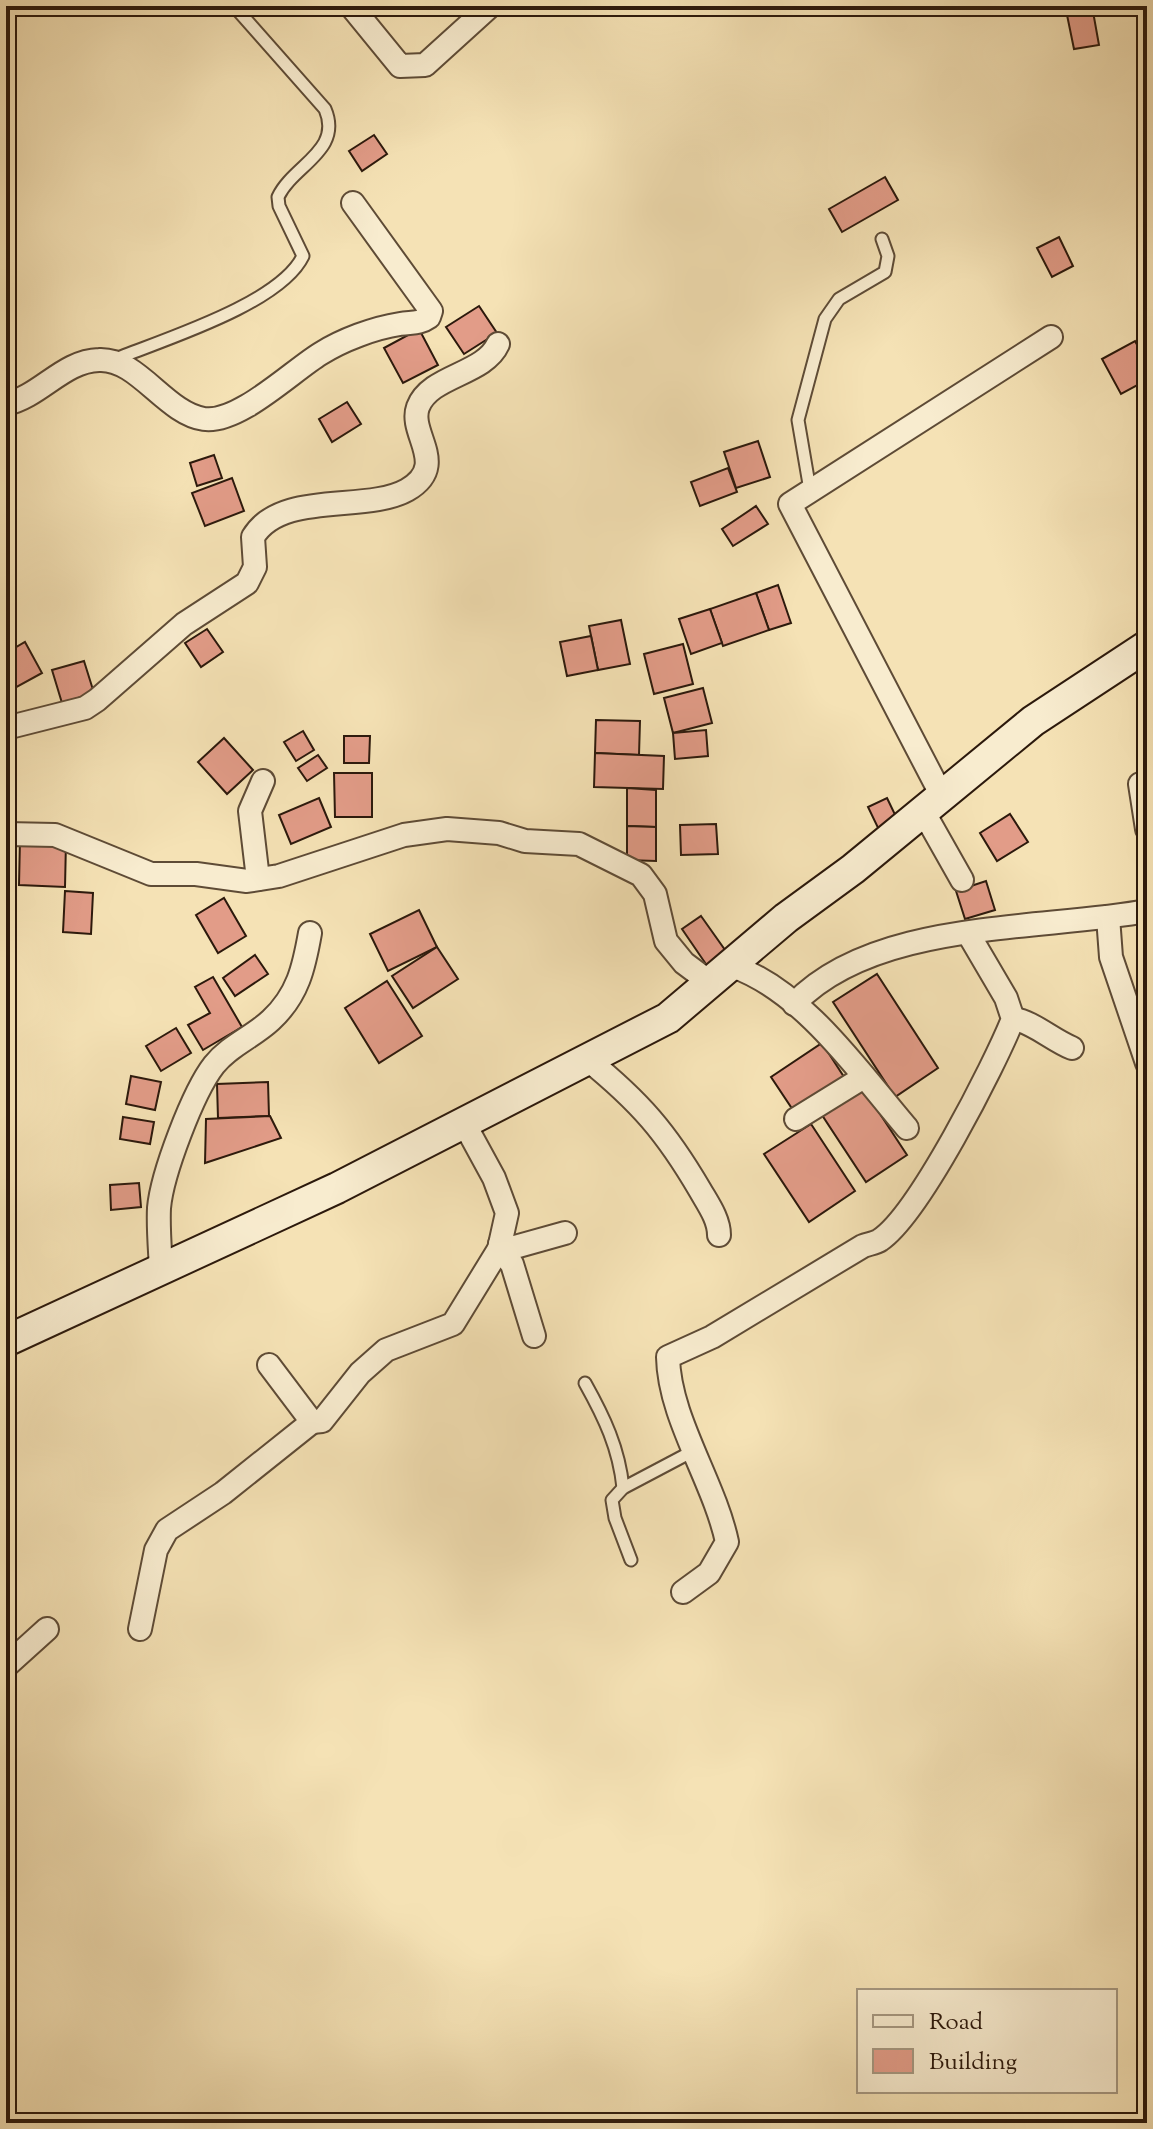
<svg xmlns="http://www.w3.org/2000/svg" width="1153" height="2129" font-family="'Sorts Mill Goudy',serif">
<rect width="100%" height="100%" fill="#f5e2b5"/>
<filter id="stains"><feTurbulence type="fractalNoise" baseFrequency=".0025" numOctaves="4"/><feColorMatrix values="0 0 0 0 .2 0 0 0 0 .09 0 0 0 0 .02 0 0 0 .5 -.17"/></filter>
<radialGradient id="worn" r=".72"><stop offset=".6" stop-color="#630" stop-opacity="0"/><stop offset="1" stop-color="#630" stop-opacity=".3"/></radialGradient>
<!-- building -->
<g fill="#e29c88" stroke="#2c190c" stroke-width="2">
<polygon points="1092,6 1099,45 1074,49 1066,10"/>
<polygon points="374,135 387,154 362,171 349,151"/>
<polygon points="885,177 898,200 842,232 829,209"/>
<polygon points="1059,237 1073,266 1052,277 1037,248"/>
<polygon points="479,306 497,333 464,354 446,327"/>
<polygon points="419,329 438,365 403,383 384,348"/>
<polygon points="1135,341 1147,363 1147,380 1121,394 1102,359"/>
<polygon points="347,402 361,424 332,442 319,419"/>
<polygon points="758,441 770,477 736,488 724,452"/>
<polygon points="214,455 222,478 197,486 190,463"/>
<polygon points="728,468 737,492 700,506 691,482"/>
<polygon points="232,478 244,511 205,526 192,493"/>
<polygon points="756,506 768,524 733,546 722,529"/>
<polygon points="778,585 791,623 769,630 756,593"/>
<polygon points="756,593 769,630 723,646 710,609"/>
<polygon points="710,609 722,643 691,654 679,619"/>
<polygon points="621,620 630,664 598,670 589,626"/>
<polygon points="207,629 223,652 201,667 185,643"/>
<polygon points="591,636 598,670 567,676 560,642"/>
<polygon points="25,642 42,673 13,689 6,676 6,653"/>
<polygon points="683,644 693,684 654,694 644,654"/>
<polygon points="84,661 94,693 62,703 52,670"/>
<polygon points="703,688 712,723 673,733 664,698"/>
<polygon points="596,720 640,721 639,755 595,753"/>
<polygon points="706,730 708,756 675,759 673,733"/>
<polygon points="303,731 314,750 296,761 284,742"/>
<polygon points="344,736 370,736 369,763 344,763"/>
<polygon points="224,738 253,770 227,794 198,762"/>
<polygon points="595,753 664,756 663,789 594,787"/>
<polygon points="318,755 327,768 307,781 298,768"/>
<polygon points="334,773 372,773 372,817 335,817"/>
<polygon points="627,788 656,790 656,827 627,826"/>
<polygon points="319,798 331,827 291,844 279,815"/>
<polygon points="887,798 900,825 881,834 868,807"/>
<polygon points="1010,814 1028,842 997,861 980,833"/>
<polygon points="716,824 718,854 681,855 680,825"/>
<polygon points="627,826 656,827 656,861 627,860"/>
<polygon points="20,839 66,841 65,887 19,885"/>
<polygon points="986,881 995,910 965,919 956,891"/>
<polygon points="65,891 93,893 91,934 63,932"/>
<polygon points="224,898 246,936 218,953 196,915"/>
<polygon points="419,910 437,947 388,971 370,934"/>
<polygon points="701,916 730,957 710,970 682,929"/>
<polygon points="437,947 458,979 413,1008 392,976"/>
<polygon points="255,955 268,974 235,996 223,978"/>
<polygon points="877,974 938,1068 895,1097 833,1002"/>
<polygon points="213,977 242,1027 203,1050 188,1025 210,1013 195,987"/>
<polygon points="387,981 422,1036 379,1063 345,1008"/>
<polygon points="176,1028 191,1053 161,1071 146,1046"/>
<polygon points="822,1043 846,1080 795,1113 771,1077"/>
<polygon points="131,1076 161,1082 155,1110 126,1104"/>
<polygon points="268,1082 269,1116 218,1118 217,1084"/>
<polygon points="861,1085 907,1155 866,1182 820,1112"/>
<polygon points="270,1116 281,1138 205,1163 206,1119"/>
<polygon points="123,1117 154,1122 150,1144 120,1139"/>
<polygon points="811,1124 855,1191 809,1222 764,1154"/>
<polygon points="139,1183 141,1207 111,1210 110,1185"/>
</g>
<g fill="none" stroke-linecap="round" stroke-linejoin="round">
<defs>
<g id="lane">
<path d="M 113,360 C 162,340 280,304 303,256 L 279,206 L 278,197 C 293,165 343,151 325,109 L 234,6"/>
<polyline points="810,490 798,420 825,319 839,299 885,272 888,256 882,239"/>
<path d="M 585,1383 C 604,1417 619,1448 623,1488"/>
<polyline points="631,1560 615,1518 612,1500 623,1488 695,1450"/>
</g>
<g id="street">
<polyline points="351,6 400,66 425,65 490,6"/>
<path d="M 6,404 C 41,396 63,361 99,360 C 138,358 165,413 204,419 C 238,424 291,372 320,354 C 342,340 374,328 400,324 C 412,322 419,324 429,317 L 431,311 L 353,203"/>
<path d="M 6,728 L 85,708 L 97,700 L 184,624 L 247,583 L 255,567 L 253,537 C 281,490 366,513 407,490 C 450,465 408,434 418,407 C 430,375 484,375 498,344"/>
<polyline points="1140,784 1147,829"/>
<polyline points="942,796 790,504 1051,337"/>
<polyline points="923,811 962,880"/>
<polyline points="6,834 55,835 151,874 196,874 247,881 279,876 404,835 447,829 499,833 525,841 579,844 641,875 655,894 666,941 684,963 712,984"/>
<polyline points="258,879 250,811 263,781"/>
<polyline points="1108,917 1111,957 1147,1063"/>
<path d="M 732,966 C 803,990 860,1073 907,1128"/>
<path d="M 794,1004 C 874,920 1037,931 1147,911"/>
<path d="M 1013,1019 C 1032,1021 1052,1040 1072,1048"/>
<path d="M 587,1059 C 640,1102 666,1132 700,1190 C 708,1204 719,1219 719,1235"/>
<polyline points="796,1119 864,1077"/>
<polyline points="500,1244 508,1249 565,1233"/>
<polyline points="499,1249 512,1264 534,1336"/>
<path d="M 161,1269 C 160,1249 158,1228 159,1208 C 162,1174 193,1092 214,1065 C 230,1045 253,1037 271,1020 C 298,995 304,967 310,933"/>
<polyline points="269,1365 312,1422 322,1421 360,1373 386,1350 453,1324 499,1249 507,1213 494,1178 464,1123"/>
<path d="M 683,1592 L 709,1573 L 727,1542 C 714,1481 669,1418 668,1357 L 712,1337 L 863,1246 C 868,1244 876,1243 880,1240 C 919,1214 994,1066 1013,1019 L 1006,998 L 969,935"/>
<polyline points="140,1629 156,1550 167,1530 223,1493 312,1422"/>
<polyline points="6,1666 47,1629"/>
</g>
<polyline id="secondary" points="6,1341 337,1188 668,1018 786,918 853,869 1033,721 1147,646"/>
</defs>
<!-- lane casing -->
<use href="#lane" stroke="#5e4b36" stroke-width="15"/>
<!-- street casing -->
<use href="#street" stroke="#5e4b36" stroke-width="26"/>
<!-- secondary casing -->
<use href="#secondary" stroke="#2c190c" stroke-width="34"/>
<!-- lane -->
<use href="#lane" stroke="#f8eccf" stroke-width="11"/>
<!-- street -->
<use href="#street" stroke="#f8eccf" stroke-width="22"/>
<!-- secondary -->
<use href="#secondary" stroke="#f8eccf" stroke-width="30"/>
</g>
<!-- margin -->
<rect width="1153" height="2129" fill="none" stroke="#f5e2b5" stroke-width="32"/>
<rect x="8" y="8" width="1137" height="2113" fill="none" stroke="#2c190c" stroke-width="4"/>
<rect x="16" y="16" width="1121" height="2097" fill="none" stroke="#2c190c" stroke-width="2"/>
<!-- legend -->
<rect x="857" y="1989" width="260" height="104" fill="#f8eccf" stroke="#a69881" stroke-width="2"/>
<rect x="873" y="2015" width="40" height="12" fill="#f8eccf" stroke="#a69881" stroke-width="2"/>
<text x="929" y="2029" font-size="24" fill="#2c190c">Road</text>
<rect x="873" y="2049" width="40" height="24" fill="#e29c88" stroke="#a69881" stroke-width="2"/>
<text x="929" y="2069" font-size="24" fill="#2c190c">Building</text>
<rect width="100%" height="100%" filter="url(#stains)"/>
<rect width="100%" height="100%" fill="url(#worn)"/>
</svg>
